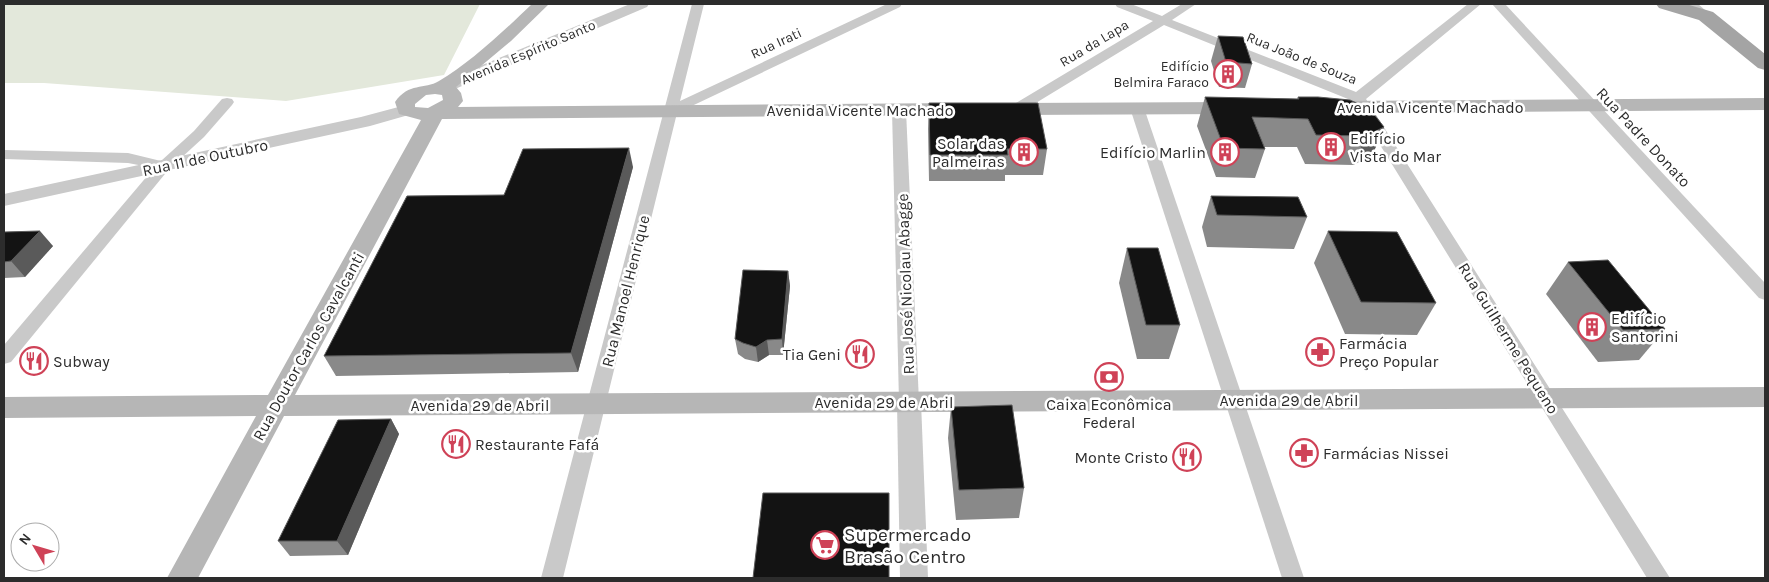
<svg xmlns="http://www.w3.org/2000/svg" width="1769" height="582" font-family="Karla,sans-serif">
<rect width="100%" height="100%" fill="#fff"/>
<!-- green -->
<polygon fill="#e3e8db" points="4,4 480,4 444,75 286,101 44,83 4,83"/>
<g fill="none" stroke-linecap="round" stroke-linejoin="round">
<!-- minor -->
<g fill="#c9c9c9" fill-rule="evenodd">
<polygon points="692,4 704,4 680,101 887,4 902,4 900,7 677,113 563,578 541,578"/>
<polygon points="1115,4 1131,4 1162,16 1182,4 1196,4 1172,20 1356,92 1468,4 1481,4 1366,99 1670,578 1647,578 1353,101 1164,25 1021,112 1011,112 1009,109 1011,106 1153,21 1117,7"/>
<polygon points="1492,4 1505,4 1765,283 1765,300 1759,298"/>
<polygon points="1685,4 1698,4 1712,16 1710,19 1702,19"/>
<polygon points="227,98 232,99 234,102 232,105 204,137 169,169 11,362 4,364 4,345 154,168 128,163 4,159 4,150 128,153 161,161 194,131 222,99"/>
<polygon points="1137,104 1142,105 1144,108 1304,578 1282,578 1130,108 1132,105"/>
<polygon points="899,106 904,107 906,110 919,402 916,407 909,410 902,407 899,402 892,110 894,107"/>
</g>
<!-- tertiary -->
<g fill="#c9c9c9" fill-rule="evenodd">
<polygon points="630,4 649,4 647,7 448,92 436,92 434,88 436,84"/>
<polygon points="406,105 412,106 415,110 412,114 370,126 4,206 4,194 361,117"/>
<polygon points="909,393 917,395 921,402 928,578 900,578 897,402 901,395"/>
</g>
<!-- secondary -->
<g fill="#b6b6b6" fill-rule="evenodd">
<path d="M 532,4 L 549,4 L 511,41 L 456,87 L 461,93 L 463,101 L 458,107 L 961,103 L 968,105 L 971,109 L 968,113 L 961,115 L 442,119 L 295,395 L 1765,387 L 1765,407 L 284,416 L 198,578 L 167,578 L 256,416 L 4,418 L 4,397 L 268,395 L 421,120 L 399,114 L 395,102 C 409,82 424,90 439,81 C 469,64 507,28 532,4 ZM 435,94 L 442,95 L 443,100 L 428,108 L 415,107 L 415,104 L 426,95 Z"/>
<polygon points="1765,98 1765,110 1334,113 1327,111 1324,107 1327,103 1334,101"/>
<polygon points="1233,102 1240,104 1243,108 1240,112 1233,114 1007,115 1000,113 997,109 1000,105 1007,103"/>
</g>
<!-- primary -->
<polygon fill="#a4a4a4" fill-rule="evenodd" points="1656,4 1686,4 1713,12 1765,54 1765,70 1758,68 1699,20 1659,8"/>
</g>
<!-- wall -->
<g fill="#898989">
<polygon points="1218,36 1252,64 1245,88 1219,87 1211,61"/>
<polygon points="1205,97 1297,99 1298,97 1384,127 1372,156 1353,165 1305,164 1297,147 1264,147 1265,149 1255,178 1216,177 1197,126"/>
<polygon points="929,103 1047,149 1043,175 1005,175 1005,181 929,181 928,129"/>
<polygon points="633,167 578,372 336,376 324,356 504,195"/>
<polygon points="1211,196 1307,217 1294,249 1207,247 1202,227"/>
<polygon points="1328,231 1436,303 1417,335 1345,334 1314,263"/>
<polygon points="4,232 53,246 25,277 4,278"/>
<polygon points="1127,248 1180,325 1169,359 1137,359 1119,283"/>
<polygon points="1568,262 1665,329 1639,360 1598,362 1546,294"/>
<polygon points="788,271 790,286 783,355 769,355 758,362 745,359 738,354 735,339"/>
<polygon points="951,407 1024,488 1019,518 956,520 948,438"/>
<polygon points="391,419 399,434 348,555 290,556 278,541"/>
</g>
<!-- shaded-wall -->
<g fill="#5a5a5a">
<polygon points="1384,127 1372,156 1353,165 1366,136"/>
<polygon points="629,148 633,167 578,372 571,353"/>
<polygon points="40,231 53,246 25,277 11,261"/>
<polygon points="788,271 790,286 783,355 782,339"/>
<polygon points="767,340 769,355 758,362 756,347"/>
<polygon points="391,419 399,434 348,555 337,541"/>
</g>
<!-- building -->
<g fill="#131313" stroke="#5a5a5a">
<polygon points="1218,36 1243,37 1252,64 1226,62"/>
<polygon points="1205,97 1299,99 1298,97 1318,97 1350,100 1370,109 1384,127 1366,136 1316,135 1308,119 1252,117 1265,149 1224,148"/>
<polygon points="929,103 1038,103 1047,149 1007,149 1008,155 930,155"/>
<polygon points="629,148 571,353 324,356 407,196 504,195 523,149"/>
<polygon points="1211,196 1298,197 1307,217 1217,215"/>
<polygon points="40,231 11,261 4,262 4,232"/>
<polygon points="1328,231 1397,232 1436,303 1361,302"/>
<polygon points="1127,248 1158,248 1180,325 1146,325"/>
<polygon points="1608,260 1665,329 1623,330 1568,262"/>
<polygon points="743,270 788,271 782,339 767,340 756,347 743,343 735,339"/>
<polygon points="1012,405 1024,488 959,490 951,407"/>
<polygon points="391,419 337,541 278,541 338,420"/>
<polygon points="763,493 889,493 889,578 753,578"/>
</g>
<!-- icons -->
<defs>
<symbol id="building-ring" viewBox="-11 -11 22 22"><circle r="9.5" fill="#fff" stroke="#cf4257" stroke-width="1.5"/><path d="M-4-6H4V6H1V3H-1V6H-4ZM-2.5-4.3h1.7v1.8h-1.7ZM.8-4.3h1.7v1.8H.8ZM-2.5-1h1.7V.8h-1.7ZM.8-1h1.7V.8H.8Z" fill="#cf4257"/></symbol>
<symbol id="pharmacy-ring" viewBox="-11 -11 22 22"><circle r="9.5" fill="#fff" stroke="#cf4257" stroke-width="1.5"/><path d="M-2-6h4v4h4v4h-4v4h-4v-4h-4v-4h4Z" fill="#cf4257"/></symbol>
<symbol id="restaurant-ring" viewBox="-11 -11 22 22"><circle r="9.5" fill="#fff" stroke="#cf4257" stroke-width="1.5"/><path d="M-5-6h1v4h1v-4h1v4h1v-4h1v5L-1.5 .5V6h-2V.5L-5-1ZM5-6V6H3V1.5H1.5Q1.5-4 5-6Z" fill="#cf4257"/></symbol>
<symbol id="bank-ring" viewBox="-11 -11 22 22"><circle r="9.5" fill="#fff" stroke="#cf4257" stroke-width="1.5"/><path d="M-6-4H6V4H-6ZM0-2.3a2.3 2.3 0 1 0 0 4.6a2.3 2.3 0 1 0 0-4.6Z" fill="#cf4257"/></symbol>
<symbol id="supermarket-ring" viewBox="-11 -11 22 22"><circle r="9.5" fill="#fff" stroke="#cf4257" stroke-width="1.5"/><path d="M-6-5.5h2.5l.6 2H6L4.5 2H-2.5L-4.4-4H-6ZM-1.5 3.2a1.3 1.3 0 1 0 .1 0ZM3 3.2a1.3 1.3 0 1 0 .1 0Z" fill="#cf4257"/></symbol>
</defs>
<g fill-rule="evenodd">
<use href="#building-ring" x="1212" y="58" width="32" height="32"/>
<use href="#building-ring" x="1315" y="131" width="32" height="32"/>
<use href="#building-ring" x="1008" y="136" width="32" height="32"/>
<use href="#building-ring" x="1209" y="136" width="32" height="32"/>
<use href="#building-ring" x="1576" y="311" width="32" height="32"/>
<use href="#pharmacy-ring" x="1304" y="336" width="32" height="32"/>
<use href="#restaurant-ring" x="844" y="338" width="32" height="32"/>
<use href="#restaurant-ring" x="18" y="345" width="32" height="32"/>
<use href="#bank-ring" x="1093" y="361" width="32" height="32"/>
<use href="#restaurant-ring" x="440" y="428" width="32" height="32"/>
<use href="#pharmacy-ring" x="1288" y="437" width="32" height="32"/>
<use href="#restaurant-ring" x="1171" y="441" width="32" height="32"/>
<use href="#supermarket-ring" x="809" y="529" width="32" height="32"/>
</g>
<g text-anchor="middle" stroke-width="5" stroke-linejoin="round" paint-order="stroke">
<!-- far-street labels -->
<g font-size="14" fill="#2c2c2c" stroke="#fff">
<text transform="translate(776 43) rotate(-25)" y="5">Rua Irati</text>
<text transform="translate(1094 43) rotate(-31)" y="5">Rua da Lapa</text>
<text transform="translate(528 52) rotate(-23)" y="5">Avenida Espírito Santo</text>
<text transform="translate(1302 58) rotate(22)" y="5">Rua João de Souza</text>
</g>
<!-- far-poi labels -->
<g font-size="14" fill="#2c2c2c" stroke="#fff" text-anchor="end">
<text x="1209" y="71">Edifício<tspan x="1209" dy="16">Belmira Faraco</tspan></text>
</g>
<!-- street labels -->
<g font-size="16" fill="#2c2c2c" stroke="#fff">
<text x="1430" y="113">Avenida Vicente Machado</text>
<text x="860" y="116">Avenida Vicente Machado</text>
<text transform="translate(1644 137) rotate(47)" y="6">Rua Padre Donato</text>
<text transform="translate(205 157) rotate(-12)" y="6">Rua 11 de Outubro</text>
<text transform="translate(905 284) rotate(-92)" y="6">Rua José Nicolau Abagge</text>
<text transform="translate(625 291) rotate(-76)" y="6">Rua Manoel Henrique</text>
<text transform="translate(1509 338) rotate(58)" y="6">Rua Guilherme Pequeno</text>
<text transform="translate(308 346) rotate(-61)" y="6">Rua Doutor Carlos Cavalcanti</text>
<text x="1289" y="406">Avenida 29 de Abril</text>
<text x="884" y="408">Avenida 29 de Abril</text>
<text x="480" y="411">Avenida 29 de Abril</text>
</g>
<!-- poi labels -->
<g font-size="16" fill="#2c2c2c" stroke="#fff" text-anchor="start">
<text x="1350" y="144">Edifício<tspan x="1350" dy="18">Vista do Mar</tspan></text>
<text x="1005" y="149" text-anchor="end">Solar das<tspan x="1005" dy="18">Palmeiras</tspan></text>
<text x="1206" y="158" text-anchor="end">Edifício Marlin</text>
<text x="1611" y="324">Edifício<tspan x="1611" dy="18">Santorini</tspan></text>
<text x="1339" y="349">Farmácia<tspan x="1339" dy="18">Preço Popular</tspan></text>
<text x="841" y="360" text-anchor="end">Tia Geni</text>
<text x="53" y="367">Subway</text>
<text x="1109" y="410" text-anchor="middle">Caixa Econômica<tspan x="1109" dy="18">Federal</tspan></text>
<text x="475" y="450">Restaurante Fafá</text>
<text x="1323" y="459">Farmácias Nissei</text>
<text x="1168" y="463" text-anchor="end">Monte Cristo</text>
</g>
<!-- near-poi labels -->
<g font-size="19" fill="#2c2c2c" stroke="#fff" text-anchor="start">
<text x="844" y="541">Supermercado<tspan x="844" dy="22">Brasão Centro</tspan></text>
</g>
</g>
<!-- border -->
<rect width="1769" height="582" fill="none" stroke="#2c2c2c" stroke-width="10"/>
<!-- north arrow -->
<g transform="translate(35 547) rotate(308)"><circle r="24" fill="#ffffff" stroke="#ababab"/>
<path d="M0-4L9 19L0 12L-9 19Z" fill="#cf4257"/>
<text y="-8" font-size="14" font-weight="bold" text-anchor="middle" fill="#2c2c2c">N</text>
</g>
</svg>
